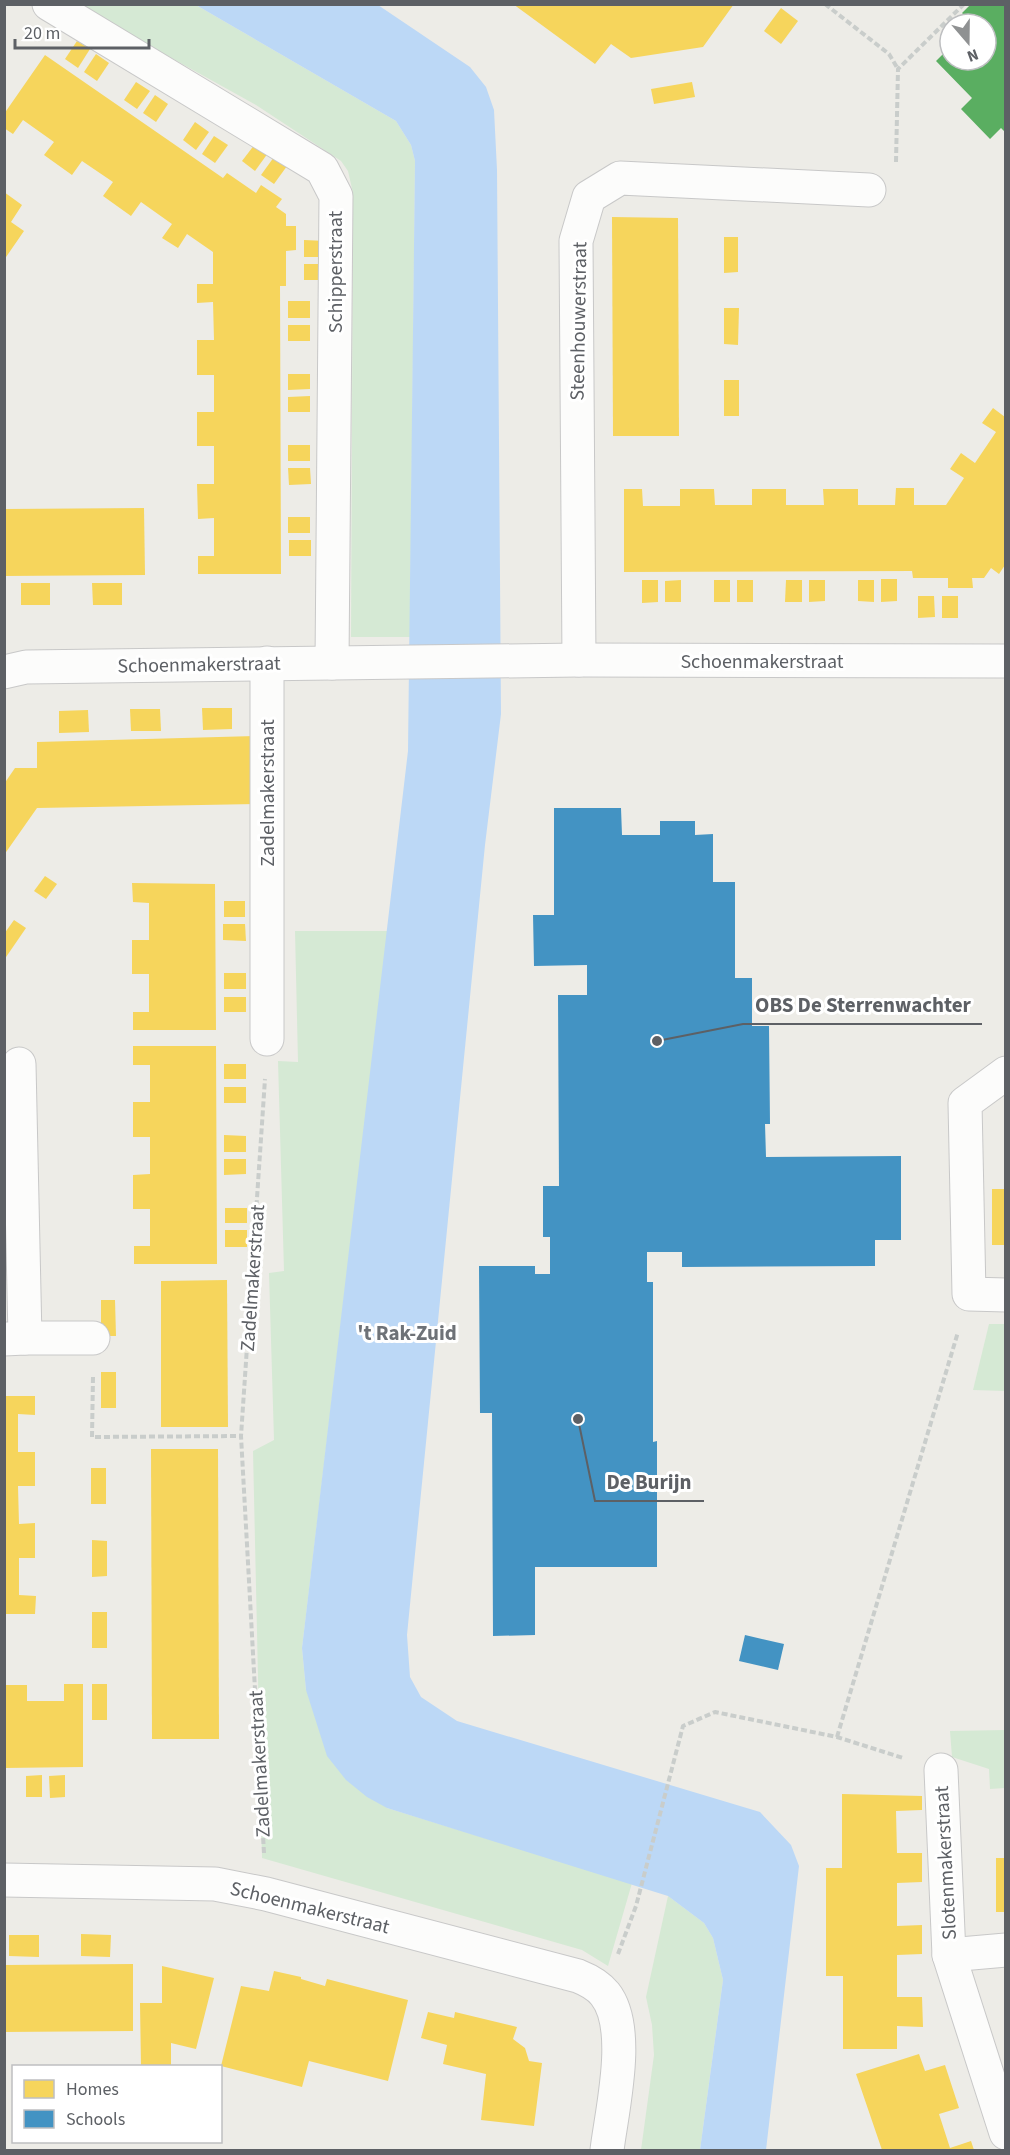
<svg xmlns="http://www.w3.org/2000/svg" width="1010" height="2155" font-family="'Source Sans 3',sans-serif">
<rect width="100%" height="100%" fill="#edece7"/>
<!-- green -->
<g fill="#d5e9d4">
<polygon points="76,5 196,5 396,121 411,145 415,161 410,637 351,637 353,193 348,171 341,161 256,105"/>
<polygon points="295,931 388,931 302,1648 306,1690 387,1808 632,1883 608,1966 582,1950 262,1858 253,1451 274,1440 269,1273 284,1271 278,1061 298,1062"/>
<polygon points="989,1324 1005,1324 1005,1391 973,1390"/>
<polygon points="1005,1730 1005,1788 990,1789 989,1769 952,1757 950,1731"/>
<polygon points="668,1896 704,1923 713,1938 723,1980 700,2150 641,2150 654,2055 652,2025 646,1997"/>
</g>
<!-- water -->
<polygon fill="#bcd8f6" points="196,5 378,5 470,67 486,87 494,110 497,170 501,714 485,845 407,1635 410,1677 421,1697 457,1721 760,1812 791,1845 799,1866 766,2150 700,2150 723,1980 713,1938 704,1923 668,1896 387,1808 367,1797 346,1780 327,1756 306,1690 302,1648 408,751 415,161 411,145 396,121"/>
<!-- homes -->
<g fill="#f6d55c">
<polygon points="513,4 734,4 703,47 631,58 611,44 595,64"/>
<polygon points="781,8 798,21 781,44 764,31"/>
<polygon points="77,41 90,49 78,68 65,59"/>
<polygon points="96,54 109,63 97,81 84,72"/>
<polygon points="45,55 223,178 227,173 256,193 261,185 282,199 276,207 286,214 286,226 296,226 296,250 286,251 286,286 280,286 281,574 198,574 198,556 214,556 214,518 198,519 197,484 214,484 214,446 197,446 197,412 214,412 214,375 197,375 197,340 214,340 213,302 197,303 197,284 213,284 213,252 187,234 178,248 162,238 172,224 141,202 131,216 103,196 113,182 82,161 72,175 44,155 54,142 23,120 13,134 4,128 4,114"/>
<polygon points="136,82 150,91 137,109 124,100"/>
<polygon points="692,82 695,97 654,104 651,89"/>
<polygon points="155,95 168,104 156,122 143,113"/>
<polygon points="195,122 209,132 196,150 183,140"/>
<polygon points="214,136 228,145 215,163 202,154"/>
<polygon points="255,144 268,153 255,171 242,161"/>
<polygon points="274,157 287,166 274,184 261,175"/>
<polygon points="4,192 22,205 11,222 24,231 4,260"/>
<polygon points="612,217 678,218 679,436 613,436"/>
<polygon points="724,237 738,237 738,272 724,273"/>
<polygon points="304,240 326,241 326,257 304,257"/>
<rect x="304" y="264" width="22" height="16"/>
<rect x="288" y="301" width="22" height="17"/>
<polygon points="724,308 739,308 738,345 724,344"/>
<rect x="288" y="325" width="22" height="16"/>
<polygon points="288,374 310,374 310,389 288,390"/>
<rect x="724" y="380" width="15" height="36"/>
<polygon points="310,396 310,412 288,412 288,397"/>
<polygon points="993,408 1005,417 1005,565 999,574 991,568 984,578 972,578 973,588 948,588 948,578 913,578 912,571 624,572 624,489 642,489 643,506 680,506 680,489 714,489 715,505 752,505 752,489 786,489 786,505 824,505 823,489 858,489 858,505 895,505 896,488 914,488 914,505 946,505 964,478 950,469 961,453 975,463 996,432 982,423"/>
<rect x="288" y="445" width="22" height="16"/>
<polygon points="288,468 310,468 311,484 289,485"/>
<polygon points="144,508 145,575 4,576 4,509"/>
<rect x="288" y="517" width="22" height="16"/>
<rect x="289" y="540" width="22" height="16"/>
<polygon points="881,579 897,579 897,601 881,602"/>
<polygon points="642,580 658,580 658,602 642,603"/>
<polygon points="681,580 681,602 665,602 665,581"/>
<rect x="714" y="580" width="16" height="22"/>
<rect x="737" y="580" width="16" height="22"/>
<polygon points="786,580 802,580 802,602 785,602"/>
<polygon points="809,580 825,580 825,601 809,602"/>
<polygon points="858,580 874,580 874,602 858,601"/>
<rect x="21" y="583" width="29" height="22"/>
<polygon points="92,583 122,583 122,605 93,605"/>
<polygon points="918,596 934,596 935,617 918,618"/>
<rect x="942" y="596" width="16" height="22"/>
<polygon points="202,708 232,708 232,729 203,730"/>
<polygon points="130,709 160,709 161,731 131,731"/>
<polygon points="88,710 89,732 59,733 59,711"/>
<polygon points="255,736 257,804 37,808 4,855 4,784 15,768 37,768 37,742"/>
<polygon points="45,876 57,884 46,899 34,891"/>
<polygon points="132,883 215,884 216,1030 133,1030 133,1012 149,1012 149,974 132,974 132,940 149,940 149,903 133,902"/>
<rect x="224" y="901" width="21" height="16"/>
<polygon points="14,920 26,928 4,960 4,934"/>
<polygon points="223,924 245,924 246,941 223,940"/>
<rect x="224" y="973" width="22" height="16"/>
<rect x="224" y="997" width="22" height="15"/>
<polygon points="133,1046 216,1046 217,1264 134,1264 134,1246 150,1246 150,1209 133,1209 133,1175 150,1174 150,1137 133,1137 133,1102 150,1102 150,1065 133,1065"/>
<rect x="224" y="1064" width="22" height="15"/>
<rect x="224" y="1087" width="22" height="16"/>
<polygon points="224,1135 246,1136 246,1152 224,1152"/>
<polygon points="224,1159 246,1159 246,1174 224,1175"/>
<rect x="992" y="1189" width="13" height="56"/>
<rect x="225" y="1208" width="22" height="15"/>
<rect x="225" y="1230" width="22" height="17"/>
<polygon points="227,1280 228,1427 161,1427 161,1281"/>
<polygon points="101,1300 115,1300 116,1336 101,1336"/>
<rect x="101" y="1372" width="15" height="36"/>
<polygon points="4,1396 35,1396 35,1415 18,1414 18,1452 35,1452 35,1486 18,1486 19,1524 35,1523 35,1558 19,1558 19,1595 36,1596 35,1614 4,1614"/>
<polygon points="151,1449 218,1449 219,1739 152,1739"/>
<rect x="91" y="1468" width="15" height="36"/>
<polygon points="92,1540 107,1541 107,1576 92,1577"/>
<rect x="92" y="1612" width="15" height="36"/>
<polygon points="64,1684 83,1684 83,1767 4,1768 4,1685 27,1685 27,1701 64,1701"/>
<rect x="92" y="1684" width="15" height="36"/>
<polygon points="42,1775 42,1797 26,1797 26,1776"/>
<polygon points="65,1775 65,1797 50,1798 49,1776"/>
<polygon points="842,1794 922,1796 922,1810 896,1811 897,1853 922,1853 922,1882 897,1883 897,1926 922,1925 922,1954 897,1955 897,1997 922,1997 923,2027 897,2026 897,2049 843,2049 843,1976 826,1976 826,1868 842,1868"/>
<rect x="996" y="1858" width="9" height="54"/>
<polygon points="81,1934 111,1935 110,1957 81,1956"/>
<polygon points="9,1935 39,1935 39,1957 9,1956"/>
<polygon points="133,1964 133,2031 4,2032 4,1965"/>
<polygon points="162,1966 214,1978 196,2049 171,2043 171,2066 141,2066 140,2003 162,2003"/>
<polygon points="274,1971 301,1977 301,1979 325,1986 327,1979 408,2000 388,2081 309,2061 302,2087 221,2066 241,1986 269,1991"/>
<polygon points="428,2012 454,2018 455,2012 517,2027 513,2039 525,2048 529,2061 542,2063 534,2126 481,2120 486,2074 443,2064 447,2045 421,2038"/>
<polygon points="919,2054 925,2071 945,2065 959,2108 939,2114 950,2148 971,2141 974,2150 882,2150 856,2074"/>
</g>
<!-- schools -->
<g fill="#4393c3">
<polygon points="554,808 621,808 622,835 660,835 660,821 695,821 695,835 713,834 713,882 735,882 735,978 752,978 752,1026 769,1026 770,1124 765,1124 766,1157 901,1156 901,1240 875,1240 875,1266 682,1267 682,1252 647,1252 647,1282 653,1282 653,1442 657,1441 657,1567 535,1567 535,1635 493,1636 492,1413 480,1413 479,1266 535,1266 535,1274 550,1274 550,1237 543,1237 543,1186 559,1186 558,995 587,995 587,965 534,966 533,915 554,915"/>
<polygon points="745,1635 784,1644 778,1670 739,1661"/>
</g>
<!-- public -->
<polygon fill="#5aae61" points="971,4 1006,4 1006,133 1001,128 990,139 961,109 972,98 936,61 950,47 950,60 986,60 986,24 973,24 962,13"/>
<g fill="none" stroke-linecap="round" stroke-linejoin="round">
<defs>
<g id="minor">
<polyline points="49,4 322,169 336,196 332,663"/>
<polyline points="579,660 576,241 589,197 620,178 869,190"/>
<polyline points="267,663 267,1039"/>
<polyline points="4,672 26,667 579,660 1006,661"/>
<polyline points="1006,1073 965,1103 969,1294 1006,1295"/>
<polyline points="25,1338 93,1338"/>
<polyline points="4,1339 25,1338 19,1064"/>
<polyline points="941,1770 949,1955 1006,2133"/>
<path d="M 4,1880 L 215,1884 L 266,1894 L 578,1976 C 588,1980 598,1985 605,1994 C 632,2028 612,2109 607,2150"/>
<polyline points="949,1955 1006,1950"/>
</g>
</defs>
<!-- minor casing -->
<use href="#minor" stroke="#c8c8c8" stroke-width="35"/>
<!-- path -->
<g stroke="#c9cdcb" stroke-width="4" stroke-dasharray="6 3" stroke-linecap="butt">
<polyline points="825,4 889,54 898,69"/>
<polyline points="896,162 898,69 964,4"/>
<polyline points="93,1377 92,1437 241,1436"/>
<polyline points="837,1737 958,1332"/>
<polyline points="264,1853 241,1436 265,1079"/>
<polyline points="618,1954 636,1906 683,1726 715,1712 837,1737 903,1758"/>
</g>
<!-- minor -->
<use href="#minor" stroke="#fcfcfb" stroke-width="33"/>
</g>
<g text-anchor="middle" stroke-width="6" stroke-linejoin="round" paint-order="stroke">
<!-- street labels -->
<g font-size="20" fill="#5d6065" stroke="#fff">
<text transform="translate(335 272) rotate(-90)" y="7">Schipperstraat</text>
<text transform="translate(578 321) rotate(-89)" y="7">Steenhouwerstraat</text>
<text x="762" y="668">Schoenmakerstraat</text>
<text transform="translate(199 664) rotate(-1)" y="7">Schoenmakerstraat</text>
<text transform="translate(267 793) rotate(-90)" y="7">Zadelmakerstraat</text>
<text transform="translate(252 1278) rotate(-86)" y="7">Zadelmakerstraat</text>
<text transform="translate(259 1764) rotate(-93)" y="7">Zadelmakerstraat</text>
<text transform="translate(945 1863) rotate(-93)" y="7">Slotenmakerstraat</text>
<text transform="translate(310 1907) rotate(14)" y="7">Schoenmakerstraat</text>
</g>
<!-- neighbourhood labels -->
<g font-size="21" font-weight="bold" fill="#6e7277" stroke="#fff">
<text x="407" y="1340">'t Rak-Zuid</text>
</g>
</g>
<!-- callouts -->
<path fill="none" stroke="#5d6065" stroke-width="2" d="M657 1041L743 1024H982M578 1419L595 1501H704"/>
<g fill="#5d6065" stroke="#fff" stroke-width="2">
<circle cx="657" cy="1041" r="6"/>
<circle cx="578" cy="1419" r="6"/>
</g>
<g font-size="21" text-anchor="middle" font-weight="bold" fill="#5d6065" stroke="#fff" stroke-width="6" stroke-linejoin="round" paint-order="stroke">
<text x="863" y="1012">OBS De Sterrenwachter</text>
<text x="649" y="1489">De Burijn</text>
</g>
<!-- border -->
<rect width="1010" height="2155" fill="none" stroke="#5d6065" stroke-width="12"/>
<!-- legend -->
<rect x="12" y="2065" width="210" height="78" fill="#ffffff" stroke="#bebfc1" stroke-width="1.5"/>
<rect x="24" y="2080" width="30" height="18" fill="#f6d55c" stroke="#bebfc1" stroke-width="1.5"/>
<text x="66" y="2095" font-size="18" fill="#5d6065">Homes</text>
<rect x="24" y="2110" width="30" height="18" fill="#4393c3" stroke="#bebfc1" stroke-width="1.5"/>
<text x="66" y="2125" font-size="18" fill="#5d6065">Schools</text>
<!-- north arrow -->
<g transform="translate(968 42) rotate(160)"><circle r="28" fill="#ffffff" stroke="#bebfc1" stroke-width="1.5"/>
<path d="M0-4.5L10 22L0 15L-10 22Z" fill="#8f9192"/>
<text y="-9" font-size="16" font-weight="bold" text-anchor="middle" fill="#5d6065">N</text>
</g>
<!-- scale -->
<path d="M15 39v9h134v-9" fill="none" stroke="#5d6065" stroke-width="3"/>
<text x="24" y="39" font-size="18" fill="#5d6065" stroke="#ffffff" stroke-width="4.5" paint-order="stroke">20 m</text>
</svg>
